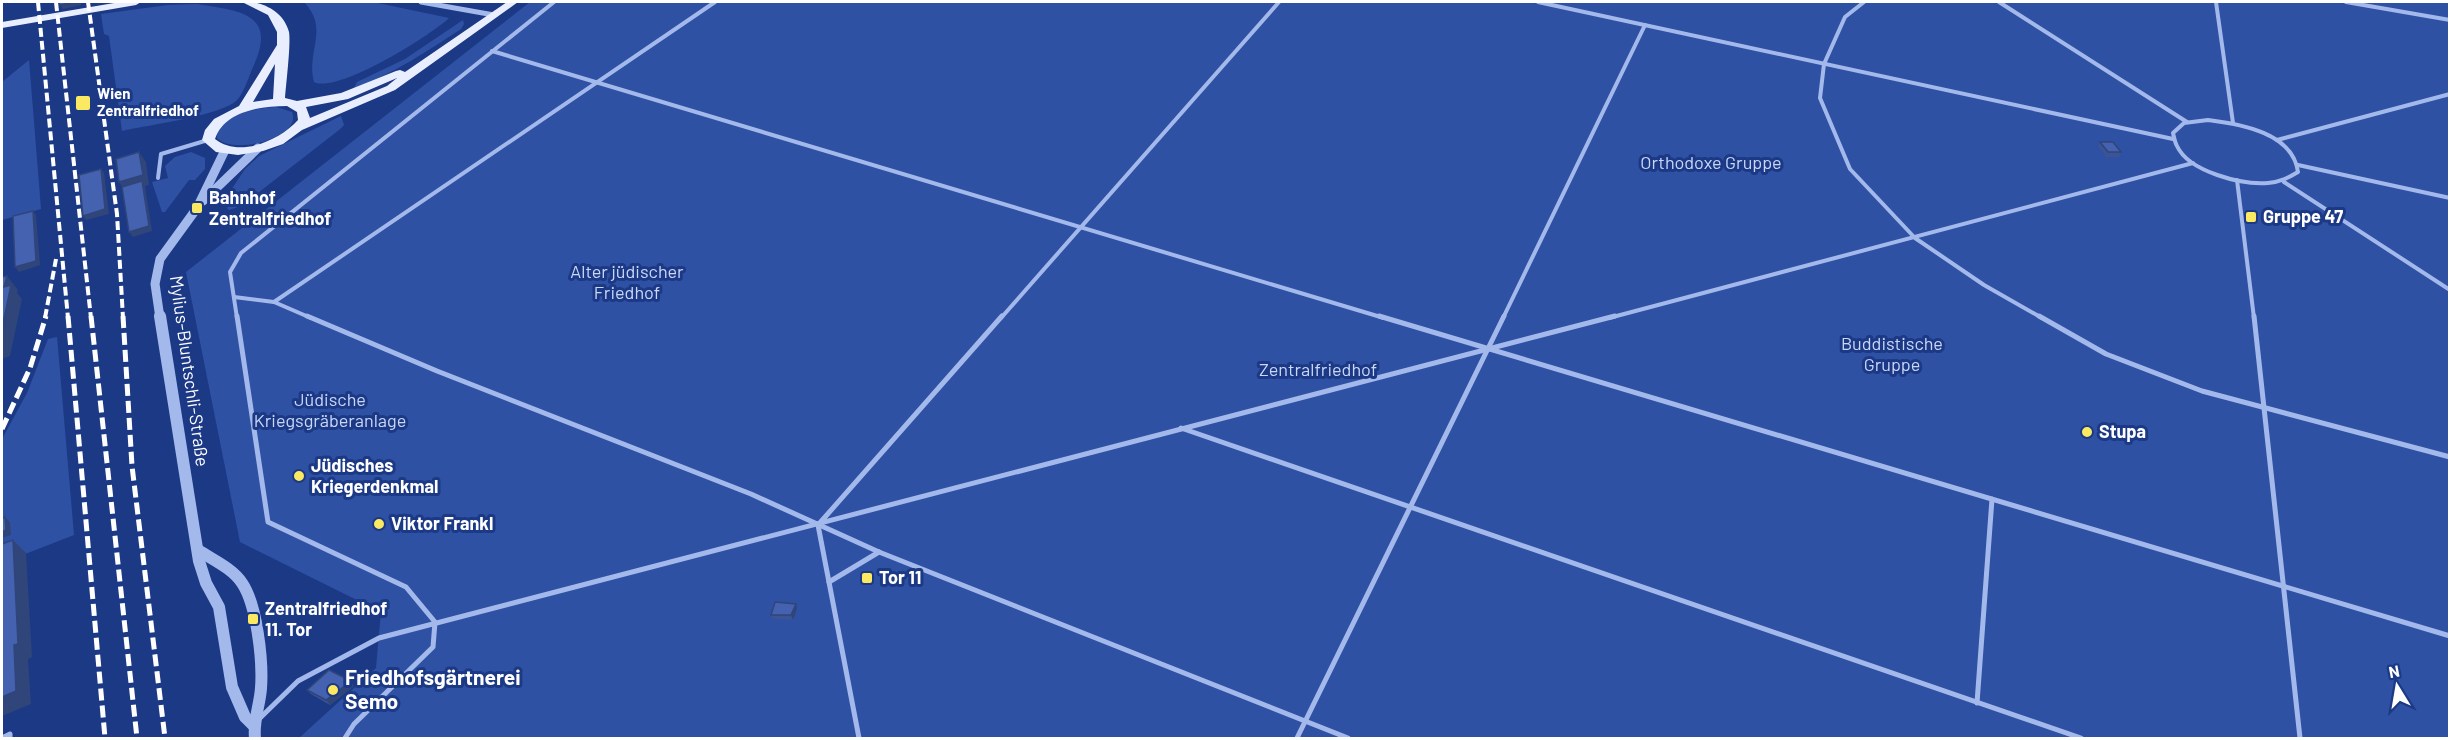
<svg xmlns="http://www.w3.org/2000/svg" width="2451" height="740" font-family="Barlow,sans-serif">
<rect width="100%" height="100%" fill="#1c3986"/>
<!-- green -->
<g fill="#2f51a4">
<path d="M 304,2 L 373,2 L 449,18 C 430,36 337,94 314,82 C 306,50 330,29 304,2 Z"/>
<polygon points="530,2 2449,2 2449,738 299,738 376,668 381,612 240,542 186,272"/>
<path d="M 197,4 C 240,11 278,13 253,67 C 249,76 244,93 237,100 C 221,116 147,125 122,131 L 109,36 L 104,34 L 101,14 L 168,5 Z"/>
<path d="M 463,20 L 464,24 L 461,29 C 426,52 393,74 354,88 L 357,82 L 405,59 Z"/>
<polygon points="29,60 41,209 2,220 2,82"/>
<path d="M 276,107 L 292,112 C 303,137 234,156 217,138 C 217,114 257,108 276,107 Z"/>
<polygon points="341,116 344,125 339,130 241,206 229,210 227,208 237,193 229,193 245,169 259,156"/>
<polygon points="191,152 205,158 205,169 195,180 189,180 165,212 162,212 152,182 168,178 165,166 175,157"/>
<polygon points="57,337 74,535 2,563 2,439 27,393 48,339"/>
</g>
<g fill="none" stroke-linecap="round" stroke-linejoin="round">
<!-- service-far1 -->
<g stroke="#a4b9eb" stroke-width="4">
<polyline points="1538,2 2173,139"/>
<polyline points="1864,2 1845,17 1824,64 1820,98 1850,169 1915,238 1984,285 2042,318"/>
<polyline points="1999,2 2187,122"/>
<polyline points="2216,2 2233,123"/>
<polyline points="2346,2 2450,20"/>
<polyline points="492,51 1384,318"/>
<path d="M 2208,120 C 2241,124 2293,133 2298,172 C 2288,178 2280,182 2268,183 C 2242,185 2189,172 2177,146 C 2175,143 2174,137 2173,133 L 2184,123 Z"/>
<polyline points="2277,140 2450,94"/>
<polyline points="2298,165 2450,198"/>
<polyline points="158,178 161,154 208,140"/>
<polyline points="2237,180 2254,318"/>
<polyline points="2284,182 2450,290"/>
<polyline points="234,297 274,302 311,318"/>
<polyline points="274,302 715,2"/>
<polyline points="237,318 230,272 241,253 554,2"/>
<polyline points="1001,318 1279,2"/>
<polyline points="1503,318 1645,25"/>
<polyline points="1609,318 2193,163"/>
</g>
<!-- service -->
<g stroke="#a4b9eb" stroke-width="5">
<polyline points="237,316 268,522 406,587 435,622 433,647 354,724 345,738"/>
<polyline points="307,316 437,371 751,494 879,552 1348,738"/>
<polyline points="1379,316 2450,636"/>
<polyline points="2039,316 2106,354 2202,391 2450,457"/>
<polyline points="2254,316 2300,738"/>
<polyline points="1181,428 2081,738"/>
<polyline points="818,525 1002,316"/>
<polyline points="818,525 859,738"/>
<polyline points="829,582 879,552"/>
<polyline points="1977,703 1992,499"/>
<polyline points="259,719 298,681 379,638 1615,316"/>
<polyline points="2,738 10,734 10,738"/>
<polyline points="1297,738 1504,316"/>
</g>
<!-- minor -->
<polyline stroke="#a4b9eb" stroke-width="5" points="421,2 494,15"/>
<!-- tertiary-far1 -->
<g stroke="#a4b9eb" stroke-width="9">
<polyline points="203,201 258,148"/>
<polyline points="160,318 155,284 160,259 197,208 225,150"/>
</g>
<!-- tertiary -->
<g stroke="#a4b9eb" stroke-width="12">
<polyline points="160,316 199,561 206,583 219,607 232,687 245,717 253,725"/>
<path d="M 198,550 C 213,560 232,568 242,583 C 257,605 263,661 261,688 C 260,705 253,720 255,738"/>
</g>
<!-- primary -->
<g fill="#e9eeff" fill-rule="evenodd">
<polygon points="120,2 141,2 136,5 2,28 2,22"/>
<path d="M 242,2 C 261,0 284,11 289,32 C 291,44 286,84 285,98 L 297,101 L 341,93 L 396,71 L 400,70 L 405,72 L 507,2 L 518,2 L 395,90 L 302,130 L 283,144 L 263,151 L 238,155 L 216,152 L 202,140 L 205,130 L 214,119 L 239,106 L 277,45 L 277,32 L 268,15 ZM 275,64 L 273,99 L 253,102 ZM 397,78 L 387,86 L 310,118 L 306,107 L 348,99 ZM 287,106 L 297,112 L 298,120 C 279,141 239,158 215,139 C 224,111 261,106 287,106 Z"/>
</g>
<!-- rail-far1 -->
<g stroke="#fff" stroke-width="4" stroke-dasharray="9 4" stroke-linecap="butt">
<polyline points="38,2 68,318"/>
<polyline points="56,2 91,318"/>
<polyline points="88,2 117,214 123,318"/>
<polyline points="45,318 56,259"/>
</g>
<!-- rail -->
<g stroke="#fff" stroke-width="5" stroke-dasharray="12 5" stroke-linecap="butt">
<polyline points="68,316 105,738"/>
<polyline points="91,316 137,738"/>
<polyline points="123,316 132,466 165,738"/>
<polyline points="2,429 30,368 46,316"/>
</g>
</g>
<!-- wall -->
<g fill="#3a5496">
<polygon points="2100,142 2121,152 2119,157 2106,157 2098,146"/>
<polygon points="797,609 793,620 773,619 771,615"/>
<polygon points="354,686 330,705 311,694 307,690"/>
</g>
<!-- shaded-wall -->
<g fill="#30457a">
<polygon points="73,2 81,2 81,5 63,9 60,5"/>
<polygon points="139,152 146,162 149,185 145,186 152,231 133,237 129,232 125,192 119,182"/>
<polygon points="101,169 104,173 109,214 86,220 83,216"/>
<polygon points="33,211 36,215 40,265 19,272 15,267"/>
<polygon points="7,276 18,290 17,293 22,299 10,356 2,359 2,328 4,287"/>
<polygon points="5,517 10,522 11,535 2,538 2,532"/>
<polygon points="13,540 26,553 32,657 28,659 31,704 2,716 2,697 14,645"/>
<polygon points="796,604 797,609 793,620 791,615"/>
<polygon points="351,681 354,686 330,705 326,700"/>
</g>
<!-- building -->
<g fill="#4462af" stroke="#30457a" stroke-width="1.5">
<polygon points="59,2 73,2 60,5"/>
<polygon points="2100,142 2113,142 2121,152 2108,152"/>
<polygon points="139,152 143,175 119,182 116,159"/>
<polygon points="101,169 105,209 83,216 79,175"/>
<polygon points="142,181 149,226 129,232 122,187"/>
<polygon points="33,211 36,261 15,267 13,216"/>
<polygon points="7,276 4,287 11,285 2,328 2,277"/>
<polygon points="5,517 6,530 2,532 2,519"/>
<polygon points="13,540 18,644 14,645 16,691 2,697 2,544"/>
<polygon points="775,602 796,604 791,615 771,615"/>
<polygon points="329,670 351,681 326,700 307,690"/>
</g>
<!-- markers -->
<g fill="#fce962" stroke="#1c3986" stroke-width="2">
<rect x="75" y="95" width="16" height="16" rx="3"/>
<rect x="191" y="202" width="12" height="12" rx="3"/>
<rect x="2245" y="211" width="12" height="12" rx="3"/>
<circle cx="2087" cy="432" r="6"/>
<circle cx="299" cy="476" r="6"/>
<circle cx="379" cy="524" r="6"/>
<rect x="861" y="572" width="12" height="12" rx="3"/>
<rect x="247" y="613" width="12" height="12" rx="3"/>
<circle cx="333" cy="690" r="6"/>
</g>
<g text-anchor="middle" stroke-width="6" stroke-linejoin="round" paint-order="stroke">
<!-- far-poi labels -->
<g font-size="15" font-weight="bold" fill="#fff" stroke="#1c3986" text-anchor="start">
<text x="97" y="99">Wien<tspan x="97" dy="17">Zentralfriedhof</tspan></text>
</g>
<!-- park labels -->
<g font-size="18" fill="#c9d7f8" stroke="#1c3986">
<text x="1711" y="169">Orthodoxe Gruppe</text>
<text x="627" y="278">Alter jüdischer<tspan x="627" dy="21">Friedhof</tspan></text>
<text x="1892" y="350">Buddistische<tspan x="1892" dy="21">Gruppe</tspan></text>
<text x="1318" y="376">Zentralfriedhof</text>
<text x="330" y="406">Jüdische<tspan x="330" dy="21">Kriegsgräberanlage</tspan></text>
</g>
<!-- poi labels -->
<g font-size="18" font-weight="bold" fill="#fff" stroke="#1c3986" text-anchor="start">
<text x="209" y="204">Bahnhof<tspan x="209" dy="21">Zentralfriedhof</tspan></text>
<text x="2263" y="223">Gruppe 47</text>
<text x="2099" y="438">Stupa</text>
<text x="311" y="472">Jüdisches<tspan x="311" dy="21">Kriegerdenkmal</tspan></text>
<text x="391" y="530">Viktor Frankl</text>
<text x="879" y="584">Tor 11</text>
<text x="265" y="615">Zentralfriedhof<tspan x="265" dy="21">11. Tor</tspan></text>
</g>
<!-- street labels -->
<g font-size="18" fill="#fff" stroke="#1c3986">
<text transform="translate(189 371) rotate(82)" y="6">Mylius-Bluntschli-Straße</text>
</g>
<!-- near-poi labels -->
<g font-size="21" font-weight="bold" fill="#fff" stroke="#1c3986" text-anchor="start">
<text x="345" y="685">Friedhofsgärtnerei<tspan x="345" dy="24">Semo</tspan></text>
</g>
</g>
<!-- border -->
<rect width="2451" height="740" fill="none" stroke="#ffffff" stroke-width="6"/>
<!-- north arrow -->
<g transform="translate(2397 686) rotate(349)" stroke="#1c3986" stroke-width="4.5" paint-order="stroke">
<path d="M0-4.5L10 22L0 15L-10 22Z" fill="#ffffff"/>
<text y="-9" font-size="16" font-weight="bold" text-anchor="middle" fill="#ffffff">N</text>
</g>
</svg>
